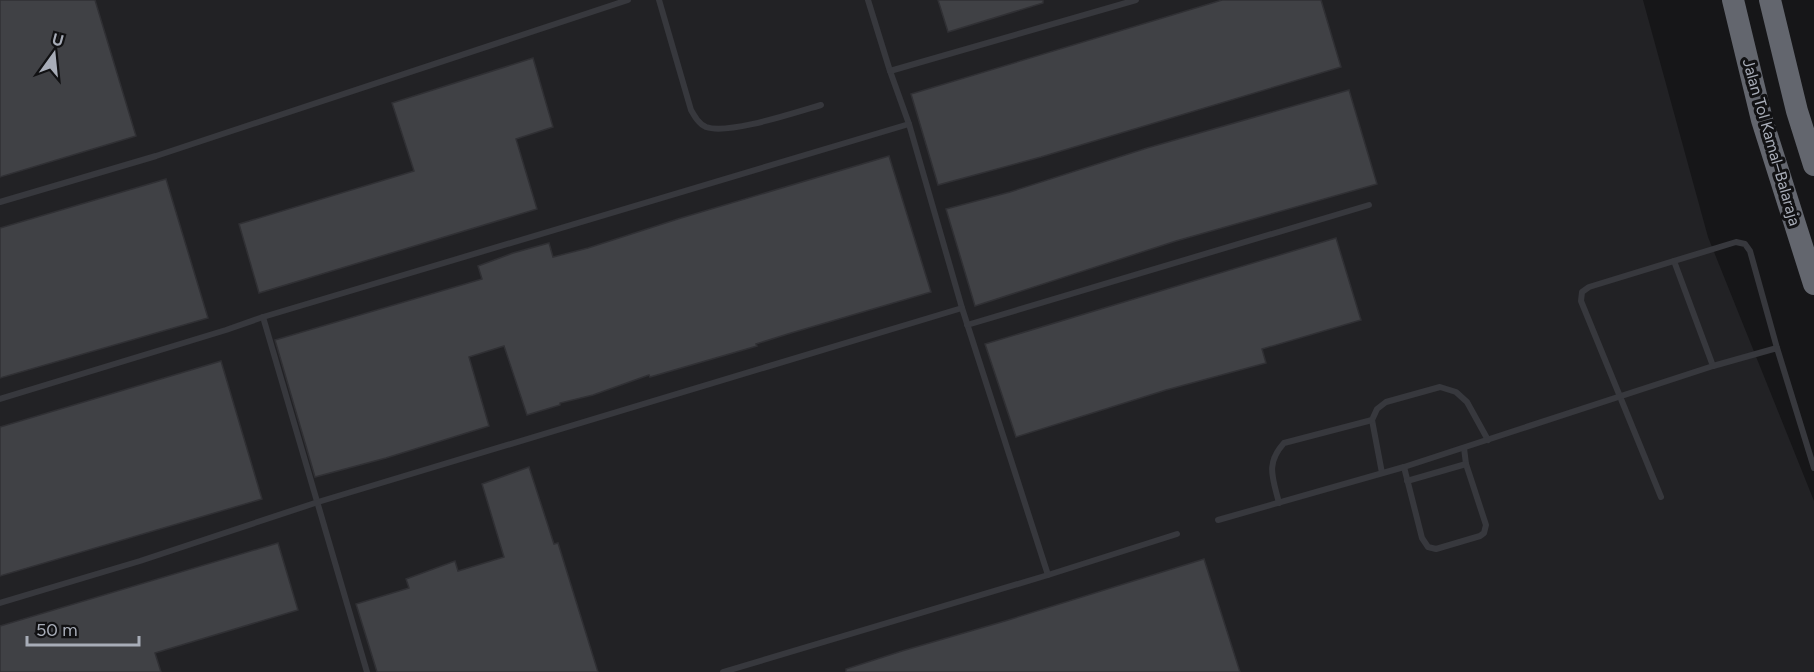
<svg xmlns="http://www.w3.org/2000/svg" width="1814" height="672" font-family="Figtree,sans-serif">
<rect width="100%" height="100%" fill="#161618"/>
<!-- built -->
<polygon fill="#222225" points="0,0 1643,0 1708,237 1814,501 1814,672 0,672"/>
<!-- building -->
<g fill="#404145" stroke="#303034" stroke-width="1.5">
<polygon points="0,0 95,0 136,136 0,177"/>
<polygon points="938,0 1043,0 1043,3 948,32"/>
<polygon points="1222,0 1321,0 1341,67 1041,157 938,185 911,94"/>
<polygon points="533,58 553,127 516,139 537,209 259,293 239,224 414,171 392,103"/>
<polygon points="1349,90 1377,184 1176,241 975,306 946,209 1010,192 1147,148"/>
<polygon points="889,156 931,292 791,333 756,344 757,346 650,377 649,375 593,395 560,403 560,405 527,415 504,346 469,357 489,426 386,458 315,477 275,340 482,279 478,266 513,253 549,243 553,257 588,248 681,218"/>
<polygon points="166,179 208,318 0,378 0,228"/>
<polygon points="1336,238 1361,320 1262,349 1266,363 1166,390 1016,437 985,344"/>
<polygon points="221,361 262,499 0,576 0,427"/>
<polygon points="529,467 554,544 558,543 598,672 377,672 356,604 409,588 406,579 455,561 458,571 504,557 482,484"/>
<polygon points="278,543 298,610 155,653 161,672 0,672 0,626"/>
<polygon points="1204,559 1240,672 846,672 846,669 902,651 1005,621"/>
</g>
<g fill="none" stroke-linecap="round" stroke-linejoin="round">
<!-- lane -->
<g stroke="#37383d" stroke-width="6">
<path d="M 659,0 L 691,110 C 695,117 699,124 706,127 C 729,135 796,112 821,105"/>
<polyline points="868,0 890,71 909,124 962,308 1048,575"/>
<polyline points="890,71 1136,0"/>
<polyline points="0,202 156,156 628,0"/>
<polyline points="1674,261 1713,366"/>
<polyline points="263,317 367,672"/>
<polyline points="967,325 1369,205"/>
<polyline points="0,399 226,330 263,317 909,124"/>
<polyline points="1404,467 1422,538 1428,547 1436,549 1480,536 1484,533 1486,525 1466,464 1464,448"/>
<polyline points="1382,473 1372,420 1377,409 1386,402 1440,387 1456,392 1467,402 1488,440"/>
<polyline points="1407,481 1466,464"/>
<polyline points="1661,497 1581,301 1582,292 1589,287 1736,242 1745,244 1750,251 1777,348"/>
<path d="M 1279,503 C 1273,478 1265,464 1284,443 L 1372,420"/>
<polyline points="1218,520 1404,467 1713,366 1777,348 1814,468"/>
<polyline points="0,603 140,561 318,502 962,308"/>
<polyline points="723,672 1048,575 1177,534"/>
</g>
<!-- highway -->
<g stroke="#63666e" stroke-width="22">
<polyline points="1733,0 1762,120 1814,284"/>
<polyline points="1770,0 1797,111 1814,165"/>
</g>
</g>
<g text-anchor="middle" stroke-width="6" stroke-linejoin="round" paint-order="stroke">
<!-- street labels -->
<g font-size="16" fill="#a8adb8" stroke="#111113">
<text transform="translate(1772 142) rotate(74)" y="6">Jalan Tol Kamal–Balaraja</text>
</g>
</g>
<!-- north arrow -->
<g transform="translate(54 54) rotate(15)" stroke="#111113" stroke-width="4.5" paint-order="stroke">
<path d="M0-4.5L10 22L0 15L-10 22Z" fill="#a8adb8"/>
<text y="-9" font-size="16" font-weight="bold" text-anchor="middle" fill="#a8adb8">U</text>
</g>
<!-- scale -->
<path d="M27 636v9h112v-9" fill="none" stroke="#a8adb8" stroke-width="3"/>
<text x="36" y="636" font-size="18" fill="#a8adb8" stroke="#111113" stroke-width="4.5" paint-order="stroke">50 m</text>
</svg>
